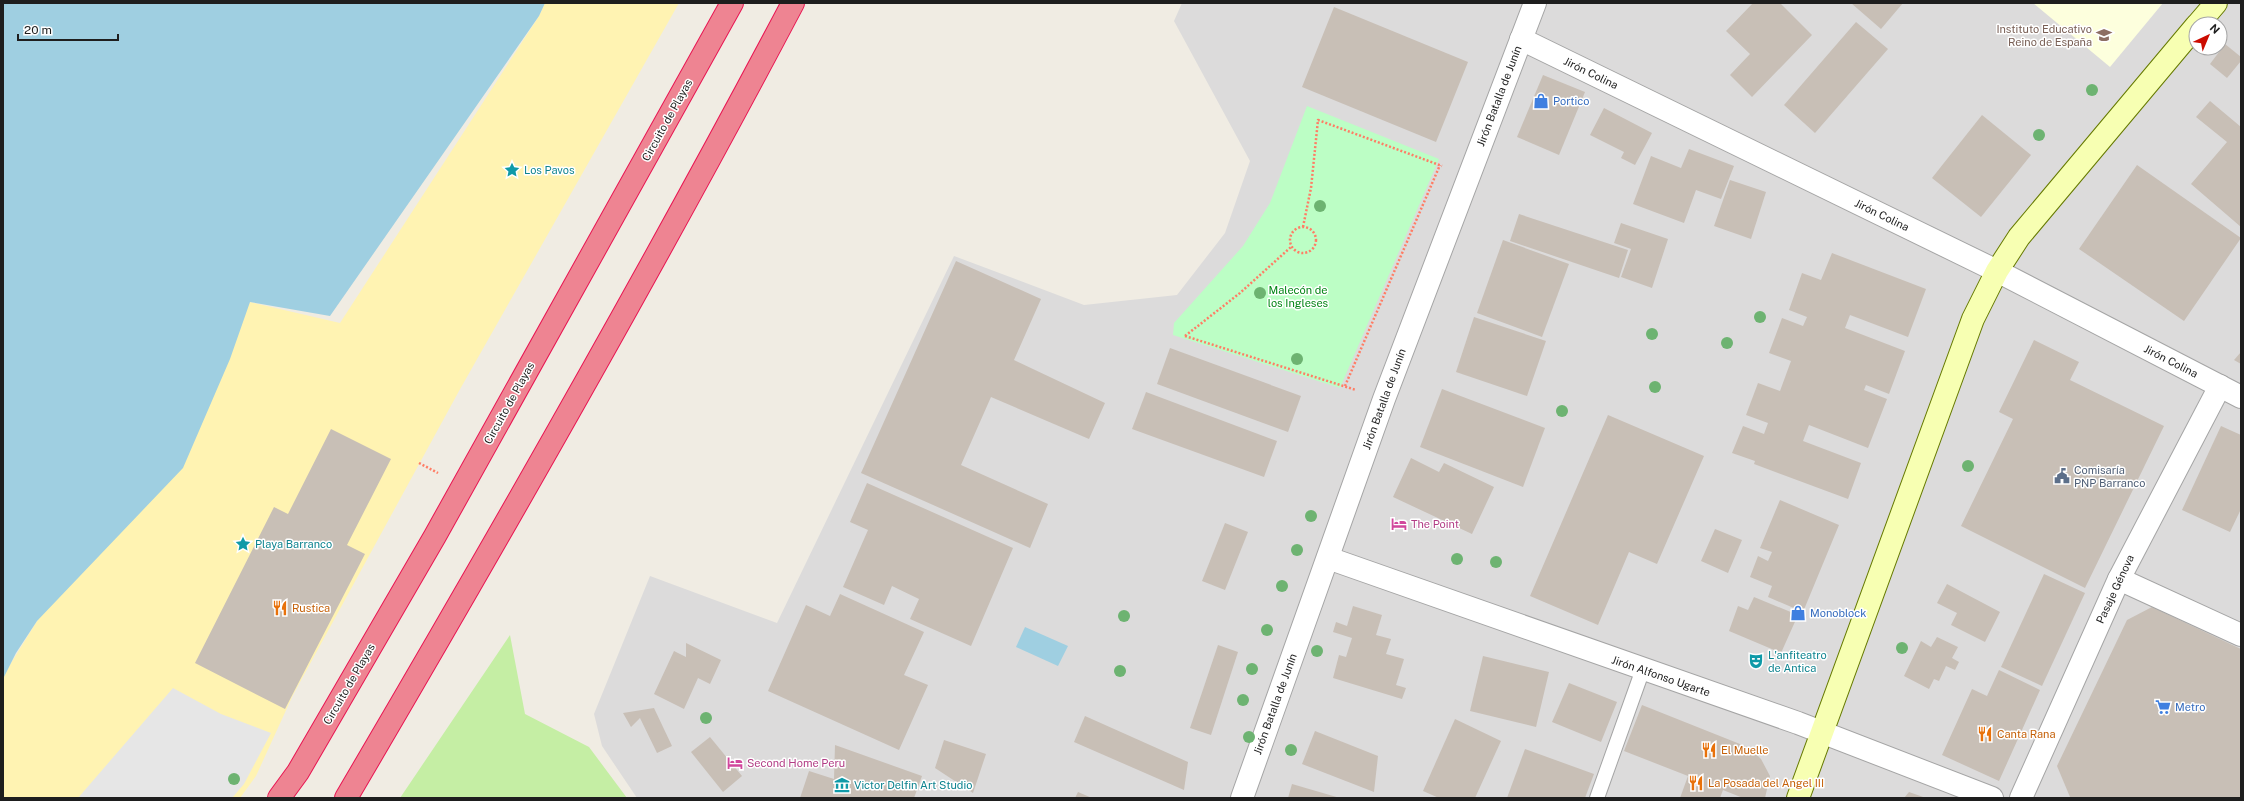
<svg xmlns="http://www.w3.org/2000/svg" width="2244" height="801" font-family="'Public Sans',sans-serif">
<rect width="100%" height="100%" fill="#f0ece3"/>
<!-- residential -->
<path fill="#dcdbdb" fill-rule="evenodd" d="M 1182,3 L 2241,3 L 2241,798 L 637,798 L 602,746 L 594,714 L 650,576 L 777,623 L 954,256 L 1084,305 L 1177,295 L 1225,233 L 1250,161 L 1174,21 ZM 2196,24 L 2220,24 L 2220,48 L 2196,48 Z"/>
<!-- education -->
<polygon fill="#fdffdd" points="2033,3 2163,3 2110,67"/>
<!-- grass -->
<polygon fill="#c5eea4" points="510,635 525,714 589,747 627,798 400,798"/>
<!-- sand -->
<polygon fill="#fff3b2" points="545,3 679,3 459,391 293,695 256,776 240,798 3,798 3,676 37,621 250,302 340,323 539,16"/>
<!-- park -->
<polygon fill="#bcfec5" points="1307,106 1439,159 1340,388 1173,335 1174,323 1243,246 1270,203"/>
<!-- parking -->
<polygon fill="#e6e6e6" points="173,688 221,714 271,733 244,784 232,798 78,798"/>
<!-- water -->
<g fill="#9fcfe1">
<polygon points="3,3 545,3 539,16 330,316 250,302 230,359 183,468 37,621 16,653 3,679"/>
<polygon points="1025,627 1068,646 1058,666 1016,647"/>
</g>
<!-- building -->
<g fill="#c8bfb6">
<polygon points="1753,3 1780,3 1812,35 1752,97 1730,75 1750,54 1726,31"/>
<polygon points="1851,3 1903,3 1881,29"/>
<polygon points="1334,7 1468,62 1436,142 1302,87"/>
<polygon points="1856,22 1888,49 1815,133 1784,105"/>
<polygon points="2225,44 2241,57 2241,61 2227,78 2210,64"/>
<polygon points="1543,75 1585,92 1559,155 1517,137"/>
<polygon points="2210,101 2241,127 2241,227 2191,184 2227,142 2196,117"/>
<polygon points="1604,108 1652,133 1635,165 1621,158 1624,152 1590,135"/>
<polygon points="1982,115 2031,155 1981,217 1932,178"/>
<polygon points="1689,149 1734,166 1721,199 1696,190 1684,223 1633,204 1651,156 1681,168"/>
<polygon points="2137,165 2241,238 2184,321 2079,249"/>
<polygon points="1730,180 1766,192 1751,239 1714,226"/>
<polygon points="1519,214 1628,250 1619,278 1510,241"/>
<polygon points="1621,223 1668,239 1652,288 1621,277 1631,249 1614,243"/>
<polygon points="1503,240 1569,264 1542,337 1477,313"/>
<polygon points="1832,253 1926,289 1908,337 1850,315 1845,328 1905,351 1889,394 1866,385 1864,390 1887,399 1868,448 1809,425 1803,441 1861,463 1848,499 1754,464 1755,461 1732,453 1743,426 1764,434 1768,423 1746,415 1758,383 1780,391 1791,361 1769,353 1782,318 1803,326 1807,317 1789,310 1802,273 1821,280"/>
<polygon points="956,261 1041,299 1014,360 1105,403 1089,439 991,397 961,465 1048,504 1030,548 861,473"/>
<polygon points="1474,317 1546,341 1527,396 1456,372"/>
<polygon points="2034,340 2079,362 2070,380 2164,426 2085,588 1961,526 2013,419 1999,412"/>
<polygon points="1170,348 1301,396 1288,432 1157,384"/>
<polygon points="2241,352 2241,364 2234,360"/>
<polygon points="1442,389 1545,428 1523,487 1420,447"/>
<polygon points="1146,392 1277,441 1264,477 1132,429"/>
<polygon points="1608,415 1704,456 1657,564 1629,552 1598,625 1530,596"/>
<polygon points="2221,426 2241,435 2241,509 2230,532 2182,510"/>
<polygon points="331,429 391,459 347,545 365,554 285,709 195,663 274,507 288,514"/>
<polygon points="1411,458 1439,472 1444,463 1494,487 1472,534 1393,497"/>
<polygon points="867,483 1013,548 971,646 910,619 919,599 892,586 884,605 843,587 868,530 850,522"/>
<polygon points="1780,500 1839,525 1803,612 1768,597 1772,586 1750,577 1758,556 1768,561 1772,552 1760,548"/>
<polygon points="1225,523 1248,532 1225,590 1202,581"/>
<polygon points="1715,529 1742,540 1728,573 1701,561"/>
<polygon points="2044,574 2085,593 2042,686 2001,667"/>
<polygon points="1947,584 2000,612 1985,642 1951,625 1957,613 1937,603"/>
<polygon points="840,594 924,632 904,675 928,685 899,750 768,691 806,605 830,616"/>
<polygon points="1754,597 1798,615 1781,653 1729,631 1738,606 1748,610"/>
<polygon points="1353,606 1382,615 1376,635 1391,639 1386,654 1404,659 1396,685 1406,688 1402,699 1333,678 1339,655 1346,657 1352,638 1333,632 1336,622 1347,626"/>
<polygon points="2152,607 2241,649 2241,798 2070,797 2057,766 2127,620"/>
<polygon points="1937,637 1958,647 1952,658 1959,662 1955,670 1946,666 1939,681 1934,679 1929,689 1904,676 1921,641 1931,647"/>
<polygon points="686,643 721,660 710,684 698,678 684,709 654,694 674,651 686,657"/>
<polygon points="1218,645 1238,652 1211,735 1190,728"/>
<polygon points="1483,656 1549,672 1536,727 1470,711"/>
<polygon points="1999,670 2040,690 1999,781 1942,755 1972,689 1987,696"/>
<polygon points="1569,683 1617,702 1601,742 1552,722"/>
<polygon points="1642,705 1750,748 1761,759 1770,776 1765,798 1743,798 1723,790 1720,798 1680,798 1688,776 1624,751"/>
<polygon points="654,708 672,746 657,753 640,718 631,727 623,713"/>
<polygon points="1085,716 1188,762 1184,790 1074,742"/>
<polygon points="1455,719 1501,741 1475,798 1439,798 1423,791"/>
<polygon points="1315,731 1378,756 1374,792 1302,764"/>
<polygon points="710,737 742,776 723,792 691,752"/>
<polygon points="944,740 986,754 973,793 935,768"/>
<polygon points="835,745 922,776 914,798 800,798 809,771 834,779"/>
<polygon points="1525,749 1594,774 1585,798 1507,798"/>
<polygon points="1292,784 1340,798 1288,798"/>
<polygon points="1078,792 1092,798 1075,798"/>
<polygon points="1909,792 1926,798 1904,798"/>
</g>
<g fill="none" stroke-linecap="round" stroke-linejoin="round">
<defs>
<polyline id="lane" points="1597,798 1643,669"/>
<g id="street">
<polyline points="1521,39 1997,271 2241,397"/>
<polyline points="1328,558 1798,723 1992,798"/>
<polyline points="2119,579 2241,635"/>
<polyline points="1242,798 1384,399 1535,3"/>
<polyline points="2021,798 2119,579 2220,386"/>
</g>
<g id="secondary">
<polyline points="2198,24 2216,3"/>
<polyline points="1798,798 1973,319 1997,271 2019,237 2196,26"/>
</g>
<g id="highway">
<polyline points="279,798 298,772 435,536 732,3"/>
<path d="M 346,798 C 500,536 651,272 793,3"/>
</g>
</defs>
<!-- lane casing -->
<use href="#lane" stroke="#a5a5a5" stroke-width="16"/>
<!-- street casing -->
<use href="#street" stroke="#a5a5a5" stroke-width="24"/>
<!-- secondary casing -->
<use href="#secondary" stroke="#667a00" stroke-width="24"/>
<!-- highway casing -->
<use href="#highway" stroke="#e81552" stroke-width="24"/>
<!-- path -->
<g stroke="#ff7d65" stroke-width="2.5" stroke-dasharray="2 2" stroke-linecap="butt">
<circle cx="1303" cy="240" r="13"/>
<polyline points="1303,227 1311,188 1318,120 1442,166"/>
<polyline points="1185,336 1356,390"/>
<polyline points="1185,336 1240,293 1291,247"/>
<polyline points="1345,386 1440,165"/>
<polyline points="419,463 438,473"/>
</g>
<!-- lane -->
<use href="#lane" stroke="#fff" stroke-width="14"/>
<!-- street -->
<use href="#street" stroke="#fff" stroke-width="22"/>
<!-- secondary -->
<use href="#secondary" stroke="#f7ffb2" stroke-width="22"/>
<!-- highway -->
<use href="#highway" stroke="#ee8492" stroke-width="22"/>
</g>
<!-- trees -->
<g fill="#6db371">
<circle cx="2092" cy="90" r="6"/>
<circle cx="2039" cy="135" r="6"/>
<circle cx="1320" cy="206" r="6"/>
<circle cx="1260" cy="293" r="6"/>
<circle cx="1760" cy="317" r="6"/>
<circle cx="1652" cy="334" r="6"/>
<circle cx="1727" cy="343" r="6"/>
<circle cx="1297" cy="359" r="6"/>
<circle cx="1655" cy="387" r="6"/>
<circle cx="1562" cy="411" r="6"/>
<circle cx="1968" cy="466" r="6"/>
<circle cx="1311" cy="516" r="6"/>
<circle cx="1297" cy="550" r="6"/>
<circle cx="1457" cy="559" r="6"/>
<circle cx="1496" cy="562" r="6"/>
<circle cx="1282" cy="586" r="6"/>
<circle cx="1124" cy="616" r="6"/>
<circle cx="1267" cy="630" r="6"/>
<circle cx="1902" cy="648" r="6"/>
<circle cx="1317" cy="651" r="6"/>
<circle cx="1252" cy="669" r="6"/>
<circle cx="1120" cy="671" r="6"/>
<circle cx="1243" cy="700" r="6"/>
<circle cx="706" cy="718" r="6"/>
<circle cx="1249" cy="737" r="6"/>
<circle cx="1291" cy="750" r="6"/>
<circle cx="234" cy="779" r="6"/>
</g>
<!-- icons -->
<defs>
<symbol id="school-bare" viewBox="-9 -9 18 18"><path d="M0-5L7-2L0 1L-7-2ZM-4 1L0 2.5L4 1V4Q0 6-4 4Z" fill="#8d6e63" stroke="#fff" stroke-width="2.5" paint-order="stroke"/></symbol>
<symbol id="shop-bare" viewBox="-9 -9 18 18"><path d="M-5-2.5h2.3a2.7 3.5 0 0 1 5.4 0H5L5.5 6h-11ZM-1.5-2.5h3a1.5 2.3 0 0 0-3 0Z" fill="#3f7fe0" stroke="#fff" stroke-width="2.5" paint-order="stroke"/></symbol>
<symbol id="sight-bare" viewBox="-9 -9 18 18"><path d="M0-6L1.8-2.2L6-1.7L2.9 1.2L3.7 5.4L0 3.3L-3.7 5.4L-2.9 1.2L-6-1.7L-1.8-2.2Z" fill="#0f9aa8" stroke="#fff" stroke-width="2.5" paint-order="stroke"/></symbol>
<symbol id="civic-bare" viewBox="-9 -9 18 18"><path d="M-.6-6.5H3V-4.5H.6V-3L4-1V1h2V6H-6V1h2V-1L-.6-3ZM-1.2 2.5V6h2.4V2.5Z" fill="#5c6f8a" stroke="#fff" stroke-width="2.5" paint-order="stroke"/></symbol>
<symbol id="hotel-bare" viewBox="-9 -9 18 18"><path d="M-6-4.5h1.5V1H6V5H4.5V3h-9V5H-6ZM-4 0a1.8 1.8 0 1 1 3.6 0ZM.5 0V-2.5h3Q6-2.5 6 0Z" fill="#d1479c" stroke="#fff" stroke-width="2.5" paint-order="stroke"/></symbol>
<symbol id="restaurant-bare" viewBox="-9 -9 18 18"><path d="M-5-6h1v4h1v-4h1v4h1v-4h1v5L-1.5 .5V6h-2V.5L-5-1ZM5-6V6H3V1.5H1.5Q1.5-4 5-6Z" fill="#e8710a" stroke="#fff" stroke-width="2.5" paint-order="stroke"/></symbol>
<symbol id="theatre-bare" viewBox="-9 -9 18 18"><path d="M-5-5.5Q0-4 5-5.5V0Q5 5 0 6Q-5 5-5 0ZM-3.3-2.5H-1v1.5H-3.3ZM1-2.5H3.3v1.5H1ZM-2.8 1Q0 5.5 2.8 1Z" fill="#0f9aa8" stroke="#fff" stroke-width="2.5" paint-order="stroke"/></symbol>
<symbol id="supermarket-bare" viewBox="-9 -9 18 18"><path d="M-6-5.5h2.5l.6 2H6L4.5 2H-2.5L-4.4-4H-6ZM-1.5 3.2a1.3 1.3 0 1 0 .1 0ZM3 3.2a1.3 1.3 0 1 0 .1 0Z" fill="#3f7fe0" stroke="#fff" stroke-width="2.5" paint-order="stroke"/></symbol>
<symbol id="museum-bare" viewBox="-9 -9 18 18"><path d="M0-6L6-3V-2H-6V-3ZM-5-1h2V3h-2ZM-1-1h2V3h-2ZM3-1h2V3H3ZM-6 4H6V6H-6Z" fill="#0f9aa8" stroke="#fff" stroke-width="2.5" paint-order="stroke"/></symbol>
</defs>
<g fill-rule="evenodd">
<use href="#school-bare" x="2093" y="24" width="22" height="22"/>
<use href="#shop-bare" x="1530" y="90" width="22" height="22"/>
<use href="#sight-bare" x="501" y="159" width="22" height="22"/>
<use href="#civic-bare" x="2051" y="465" width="22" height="22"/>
<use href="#hotel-bare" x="1388" y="513" width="22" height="22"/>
<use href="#sight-bare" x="232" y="533" width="22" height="22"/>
<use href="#restaurant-bare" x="269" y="597" width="22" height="22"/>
<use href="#shop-bare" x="1787" y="602" width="22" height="22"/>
<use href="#theatre-bare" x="1745" y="650" width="22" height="22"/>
<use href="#supermarket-bare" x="2152" y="696" width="22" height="22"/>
<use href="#restaurant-bare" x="1974" y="723" width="22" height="22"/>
<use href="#restaurant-bare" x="1698" y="739" width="22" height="22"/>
<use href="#hotel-bare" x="724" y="752" width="22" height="22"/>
<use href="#restaurant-bare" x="1685" y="772" width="22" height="22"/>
<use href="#museum-bare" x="831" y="774" width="22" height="22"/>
</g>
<g text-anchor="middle" stroke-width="3" stroke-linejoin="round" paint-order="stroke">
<!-- education labels -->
<g font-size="11" fill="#785e54" stroke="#fff" text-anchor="end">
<text x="2092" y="33">Instituto Educativo<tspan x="2092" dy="13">Reino de España</tspan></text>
</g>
<!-- street labels -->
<g font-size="11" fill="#1e1e1e" stroke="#fff">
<text transform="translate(1591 73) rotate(26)" y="4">Jirón Colina</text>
<text transform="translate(1499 96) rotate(-69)" y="4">Jirón Batalla de Junín</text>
<text transform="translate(667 120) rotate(-61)" y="4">Circuito de Playas</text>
<text transform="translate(1882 215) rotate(26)" y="4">Jirón Colina</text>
<text transform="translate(2171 361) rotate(27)" y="4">Jirón Colina</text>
<text transform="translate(1384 399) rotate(-70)" y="4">Jirón Batalla de Junín</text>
<text transform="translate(509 403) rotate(-61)" y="4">Circuito de Playas</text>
<text transform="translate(2115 589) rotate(-65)" y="4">Pasaje Génova</text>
<text transform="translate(1661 676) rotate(19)" y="4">Jirón Alfonso Ugarte</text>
<text transform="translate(349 684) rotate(-60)" y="4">Circuito de Playas</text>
<text transform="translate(1275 704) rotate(-70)" y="4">Jirón Batalla de Junín</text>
</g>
<!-- shop labels -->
<g font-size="11" fill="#366cbe" stroke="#fff" text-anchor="start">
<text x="1553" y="105">Portico</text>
<text x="1810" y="617">Monoblock</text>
<text x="2175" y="711">Metro</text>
</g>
<!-- culture labels -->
<g font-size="11" fill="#0d838f" stroke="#fff" text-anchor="start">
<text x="524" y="174">Los Pavos</text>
<text x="255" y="548">Playa Barranco</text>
<text x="1768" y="659">L'anfiteatro<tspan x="1768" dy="13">de Antica</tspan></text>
<text x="854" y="789">Victor Delfin Art Studio</text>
</g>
<!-- park labels -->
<g font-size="11" fill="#028514" stroke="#fff">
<text x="1298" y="294">Malecón de<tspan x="1298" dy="13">los Ingleses</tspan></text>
</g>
<!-- service labels -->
<g font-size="11" fill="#4e5e75" stroke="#fff" text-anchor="start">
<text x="2074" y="474">Comisaría<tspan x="2074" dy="13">PNP Barranco</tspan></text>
</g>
<!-- hotel labels -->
<g font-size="11" fill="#b23c85" stroke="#fff" text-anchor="start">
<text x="1411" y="528">The Point</text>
<text x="747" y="767">Second Home Peru</text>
</g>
<!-- food labels -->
<g font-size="11" fill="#c56008" stroke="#fff" text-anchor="start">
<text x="292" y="612">Rustica</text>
<text x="1997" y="738">Canta Rana</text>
<text x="1721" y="754">El Muelle</text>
<text x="1708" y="787">La Posada del Angel III</text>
</g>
</g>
<!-- border -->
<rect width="2244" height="801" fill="none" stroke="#1e1e1e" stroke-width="8"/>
<!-- north arrow -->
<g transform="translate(2208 36) rotate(44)"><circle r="19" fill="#ffffff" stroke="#a5a5a5"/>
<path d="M0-3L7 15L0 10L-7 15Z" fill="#cc0b00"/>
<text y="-6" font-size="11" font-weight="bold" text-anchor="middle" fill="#1e1e1e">N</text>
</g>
<!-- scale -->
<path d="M18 34v6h100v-6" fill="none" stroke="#1e1e1e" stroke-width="2"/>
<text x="24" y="34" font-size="12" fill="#1e1e1e" stroke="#ffffff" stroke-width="3" paint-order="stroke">20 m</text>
</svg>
